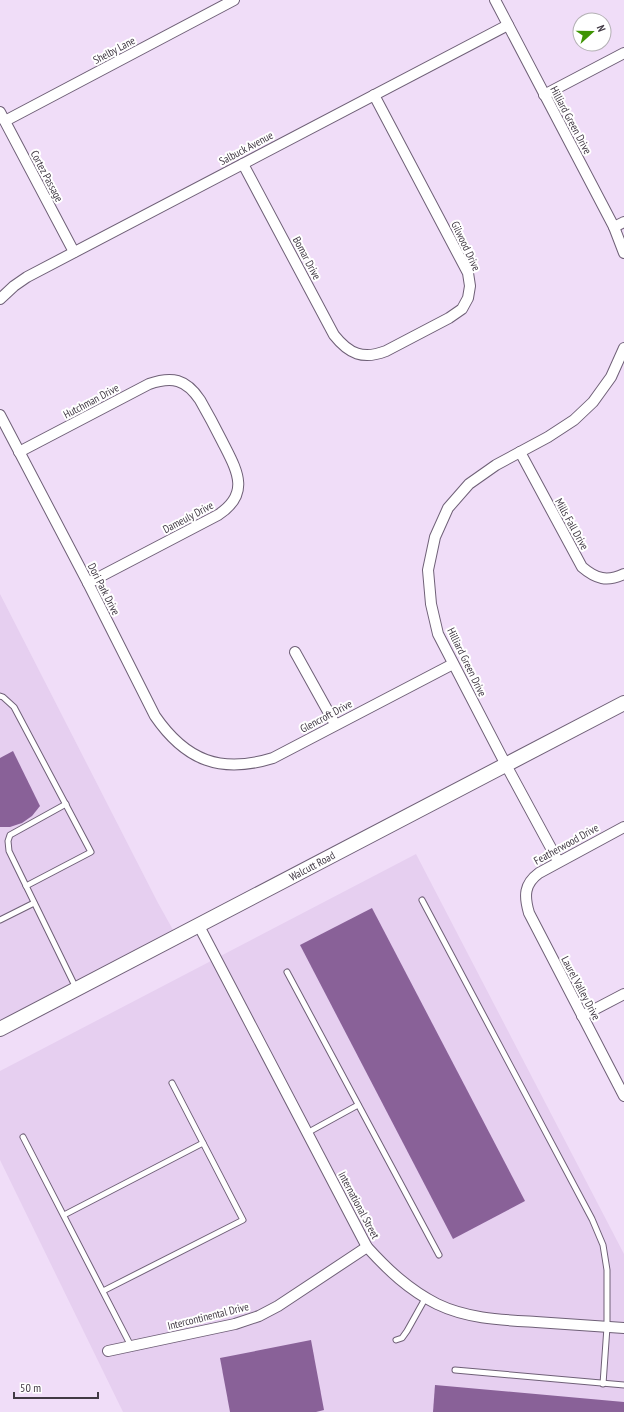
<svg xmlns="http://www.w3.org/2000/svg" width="624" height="1412" font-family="'PT Sans Narrow',sans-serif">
<rect width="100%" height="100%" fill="#f0ddf8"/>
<!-- built -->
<g fill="#e6cff0">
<polygon points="0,594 158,903 177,937 0,1029"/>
<polygon points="416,854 624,1254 624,1412 123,1412 0,1160 0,1071"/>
</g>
<!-- building -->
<g fill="#896198">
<polygon points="13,751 40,806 32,816 22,823 10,827 0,827 0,758"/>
<polygon points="372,908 525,1201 453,1239 300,945"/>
<polygon points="311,1340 324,1410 316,1412 230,1412 220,1358"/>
<polygon points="435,1385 624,1402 624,1412 433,1412"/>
</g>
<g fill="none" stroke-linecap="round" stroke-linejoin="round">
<defs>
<g id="lane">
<polyline points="0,696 3,697 14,707 91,852 26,886"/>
<polyline points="66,804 10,835 8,841 9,851 76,988"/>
<polyline points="422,900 592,1219 603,1245 607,1270 607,1327 603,1384"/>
<polyline points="0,920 34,903"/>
<polyline points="287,972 439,1255"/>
<polyline points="307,1133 358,1105"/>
<polyline points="23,1137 131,1346"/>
<polyline points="64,1215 203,1143"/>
<polyline points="103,1291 243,1220 172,1083"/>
<polyline points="396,1340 402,1338 407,1331 426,1297"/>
<polyline points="455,1370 624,1385"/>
</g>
<g id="street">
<polyline points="495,0 614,227 624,253"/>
<polyline points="544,95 624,53"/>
<polyline points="0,112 74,252"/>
<polyline points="5,121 234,0"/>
<path d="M 243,164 L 334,335 C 349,354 363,360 386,351 L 449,318 L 462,309 L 468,298 L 470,286 L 468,273 L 374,95"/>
<polyline points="614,227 624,222"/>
<polyline points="0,299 14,286 27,277 508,25"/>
<path d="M 0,415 L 88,583 L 155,716 C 186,761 221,774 273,758 L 453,664"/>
<path d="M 19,452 L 149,384 C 172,376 186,379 200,400 C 208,414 215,427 222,441 C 236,469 252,493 218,515 L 88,583"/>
<path d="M 520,452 L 582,567 C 596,579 607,582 624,574"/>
<polyline points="295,652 335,724"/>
<path d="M 624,827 L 539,873 C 524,884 524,896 529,913 L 624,1096"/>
<polyline points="558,861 506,765 438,634 431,604 428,570 435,537 448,508 469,484 496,465 548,437 574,420 593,402 611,377 624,348"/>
<path d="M 199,926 L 367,1247 C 388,1270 409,1290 437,1304 C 468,1319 503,1320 536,1322 C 565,1324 595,1326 624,1328"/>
<polyline points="582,1016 624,994"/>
<polyline points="108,1351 235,1324 259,1316 278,1306 367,1247"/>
</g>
<polyline id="secondary" points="0,1029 624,703"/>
</defs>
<!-- lane casing -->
<use href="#lane" stroke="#6f6077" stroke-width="7"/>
<!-- street casing -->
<use href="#street" stroke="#6f6077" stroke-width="12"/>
<!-- secondary casing -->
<use href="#secondary" stroke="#6f6077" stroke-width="16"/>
<!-- lane -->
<use href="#lane" stroke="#fff" stroke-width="5"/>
<!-- street -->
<use href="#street" stroke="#fff" stroke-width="10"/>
<!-- secondary -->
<use href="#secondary" stroke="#fff" stroke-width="14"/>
</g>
<g text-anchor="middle" stroke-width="4" stroke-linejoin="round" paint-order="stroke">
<!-- street labels -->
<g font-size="11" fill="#413944" stroke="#fff">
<text transform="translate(114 50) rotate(-28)" y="4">Shelby Lane</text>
<text transform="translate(571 120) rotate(62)" y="4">Hilliard Green Drive</text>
<text transform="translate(246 148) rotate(-28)" y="4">Salbuck Avenue</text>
<text transform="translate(47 176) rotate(62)" y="4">Cortez Passage</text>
<text transform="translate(466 246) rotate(65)" y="4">Gilwood Drive</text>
<text transform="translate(307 258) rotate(62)" y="4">Bomar Drive</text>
<text transform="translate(91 401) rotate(-28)" y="4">Hutchman Drive</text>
<text transform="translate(188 517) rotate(-28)" y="4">Dameuly Drive</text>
<text transform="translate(572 524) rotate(61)" y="4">Mills Fall Drive</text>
<text transform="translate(104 589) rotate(63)" y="4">Dori Park Drive</text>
<text transform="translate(467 662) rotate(64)" y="4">Hilliard Green Drive</text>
<text transform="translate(326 716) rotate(-28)" y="4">Glencroft Drive</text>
<text transform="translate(566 844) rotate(-29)" y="4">Featherwood Drive</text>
<text transform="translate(312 866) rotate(-28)" y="4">Walcutt Road</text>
<text transform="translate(581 988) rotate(62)" y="4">Laurel Valley Drive</text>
<text transform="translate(359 1205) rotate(62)" y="4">International Street</text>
<text transform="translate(208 1316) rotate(-14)" y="4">Intercontinental Drive</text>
</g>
</g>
<!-- north arrow -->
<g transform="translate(592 32) rotate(69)"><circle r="19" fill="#ffffff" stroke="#b3b0b4"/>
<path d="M0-3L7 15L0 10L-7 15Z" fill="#3e9403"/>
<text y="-6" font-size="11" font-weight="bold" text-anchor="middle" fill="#413944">N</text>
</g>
<!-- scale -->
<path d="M14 1392v6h84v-6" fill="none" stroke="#413944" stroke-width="2"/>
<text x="20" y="1392" font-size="12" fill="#413944" stroke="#ffffff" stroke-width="3" paint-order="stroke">50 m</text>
</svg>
